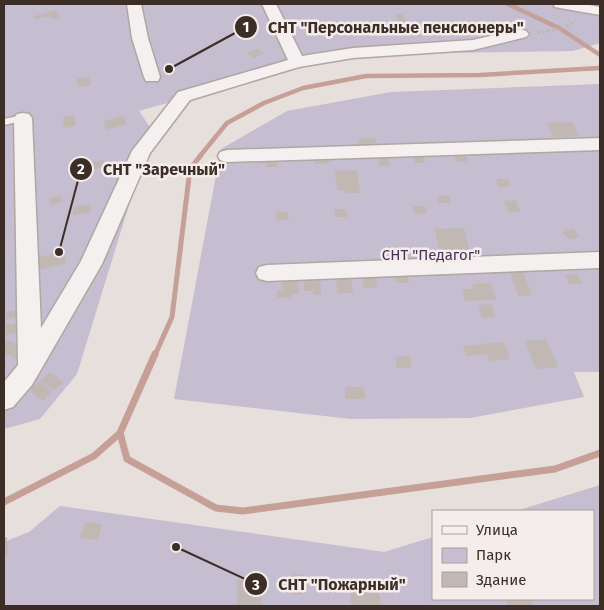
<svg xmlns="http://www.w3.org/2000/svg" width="604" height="610" font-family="'Fira Sans',sans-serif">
<rect width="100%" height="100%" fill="#e6dfdc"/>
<!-- green -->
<g fill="#c5bdd0">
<polygon points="4,4 600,4 600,43 573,51 373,54 370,50 187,91 167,103 139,111 152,130 77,374 40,419 4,429"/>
<polygon points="600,84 600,372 574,372 584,397 470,418 351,419 174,399 221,149 287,111 391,92"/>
<polygon points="600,485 600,606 4,606 4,542 29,532 60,506 384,552 433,537 433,599 593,599 593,511 516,511"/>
</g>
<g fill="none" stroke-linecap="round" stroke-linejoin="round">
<!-- stream-far2 -->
<g stroke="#c69f97" stroke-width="4.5">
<polyline points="508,4 561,29 600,55"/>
<polyline points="200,156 227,123 264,103 303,88 366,76 480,75 600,68"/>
</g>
<!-- stream-far1 -->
<polyline stroke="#c69f97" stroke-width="5" points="155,355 172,317 190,169 201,155"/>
<!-- stream -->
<g stroke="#c69f97" stroke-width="7">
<polyline points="120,433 127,459 216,508 243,511 555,469 600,453"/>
<polyline points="4,502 94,456 120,433 155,354"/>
</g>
</g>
<!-- building -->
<g fill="#c2b8b3">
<polygon points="57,10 59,18 51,19 51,16 35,19 34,16"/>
<polygon points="402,14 409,26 402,26 395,15"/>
<polygon points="258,49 264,54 253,58 247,52"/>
<polygon points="89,77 91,85 78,87 76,79"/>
<polygon points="74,115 76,126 64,128 63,117"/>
<polygon points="123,116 127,124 107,130 104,121"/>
<polygon points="572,122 579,136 554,137 547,123"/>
<polygon points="375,138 377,148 360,149 358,139"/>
<polygon points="453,153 465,153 468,161 456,162"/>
<polygon points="413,154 423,154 425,163 415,163"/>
<polygon points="378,155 388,155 390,166 380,166"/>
<polygon points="328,158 329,163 315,164 314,159"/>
<polygon points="104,160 105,167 93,169 92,162"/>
<polygon points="265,160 277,160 277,167 266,167"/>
<polygon points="357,170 360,193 345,193 345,190 337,190 335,171"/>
<polygon points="496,179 508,179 510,186 498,187"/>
<polygon points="61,195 62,202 50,205 49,198"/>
<polygon points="449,195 451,203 439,203 437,196"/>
<polygon points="516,200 520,212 508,212 504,201"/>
<polygon points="90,204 91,212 73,215 73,207"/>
<polygon points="413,206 425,206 427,213 414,214"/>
<polygon points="334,209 346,209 348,217 335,217"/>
<polygon points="276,212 288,212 289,220 276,220"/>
<polygon points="464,228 470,252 440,253 434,229"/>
<polygon points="573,229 580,236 570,240 562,232"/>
<polygon points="64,251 66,263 31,272 29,260"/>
<polygon points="510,272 523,272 532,295 518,296"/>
<polygon points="408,274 409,283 396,283 394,275"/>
<polygon points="578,274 582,284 569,284 565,275"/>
<polygon points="375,276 377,288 364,288 362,277"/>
<polygon points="351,278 353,293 338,293 336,279"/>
<polygon points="320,279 321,295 314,295 313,291 304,291 304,280"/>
<polygon points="286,280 298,280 299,294 292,294 292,297 277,298 277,290 282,290 282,282 286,282"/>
<polygon points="491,283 496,300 465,301 462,289 474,289 472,284"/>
<polygon points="492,304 495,317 482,318 478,305"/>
<polygon points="21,309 21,316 7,319 6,312"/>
<polygon points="21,322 21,332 6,335 6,325"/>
<polygon points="546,339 558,367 536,369 525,341"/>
<polygon points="8,340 24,349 15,359 4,352 4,344"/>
<polygon points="504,342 510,359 489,361 487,354 466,356 463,346"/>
<polygon points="410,356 412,367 397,368 395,357"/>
<polygon points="50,372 63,382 54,390 40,381"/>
<polygon points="39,382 52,391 43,401 29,390"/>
<polygon points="345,387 364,387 365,399 345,399"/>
<polygon points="85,522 102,524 98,540 80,538"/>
<polygon points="7,537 8,555 4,556 4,538"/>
<polygon points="304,574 306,594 294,595 292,575"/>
<polygon points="261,578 262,606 237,606 237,580"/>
<polygon points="379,591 381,606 351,606 350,593"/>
<polygon points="506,599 531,599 533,606 508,606"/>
</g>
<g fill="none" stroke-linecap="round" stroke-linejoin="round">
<defs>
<polygon id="service" points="23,115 26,116 26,120 4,125 4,119"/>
<g id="minor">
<polygon points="127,4 141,4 148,38 160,77 158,81 146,81 144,77 132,38"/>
<polygon points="262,4 276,4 302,56 353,48 473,40 521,29 526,31 529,34 526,37 473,50 353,58 299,67 190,100 150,153 102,264 32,385 13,407 4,410 4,382 18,365 14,118 17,114 23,113 29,114 32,118 41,328 81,261 132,151 178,92 288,60"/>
<polygon points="553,4 584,4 600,7 600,15 560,8 555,7"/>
<polygon points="600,138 600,150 227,162 220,160 218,156 220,152 227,150"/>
<polygon points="600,252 600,268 267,281 259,279 256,273 259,267 267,265"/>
</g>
</defs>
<!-- service casing -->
<use href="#service" stroke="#b0a6a2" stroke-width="3"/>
<!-- minor casing -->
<use href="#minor" stroke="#b0a6a2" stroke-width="3"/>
<!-- path -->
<polyline stroke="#bdb6b3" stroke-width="2.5" stroke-dasharray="2.5 2.5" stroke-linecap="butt" points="537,33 561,29 576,21"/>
<!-- service -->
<use href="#service" fill="#f4f0ef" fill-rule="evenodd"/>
<!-- minor -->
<use href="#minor" fill="#f4f0ef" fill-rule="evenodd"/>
</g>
<g text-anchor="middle" stroke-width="5" stroke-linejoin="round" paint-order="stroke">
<!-- park labels -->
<g font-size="15" fill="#443457" stroke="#f4edeb">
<text x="431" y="260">СНТ "Педагог"</text>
</g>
</g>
<!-- callouts -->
<path fill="none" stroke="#3c2d26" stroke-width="2" d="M169 69L246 27M59 252L81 169M176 547L256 584"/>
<g fill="#3c2d26" stroke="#f4edeb" stroke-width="2">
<circle cx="169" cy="69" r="5"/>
<circle cx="59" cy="252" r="5"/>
<circle cx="176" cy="547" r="5"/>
<circle cx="246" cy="27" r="12"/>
<circle cx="81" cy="169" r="12"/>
<circle cx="256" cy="584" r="12"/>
</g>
<g font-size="15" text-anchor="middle" font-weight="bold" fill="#fff">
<text x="246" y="32">1</text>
<text x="81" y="174">2</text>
<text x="256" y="590">3</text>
</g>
<g font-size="16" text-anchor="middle" font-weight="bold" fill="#3c2d26" stroke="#f4edeb" stroke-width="5" stroke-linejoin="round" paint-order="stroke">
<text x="396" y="33">СНТ "Персональные пенсионеры"</text>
<text x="164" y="175">СНТ "Заречный"</text>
<text x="342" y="590">СНТ "Пожарный"</text>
</g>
<!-- border -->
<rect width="604" height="610" fill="none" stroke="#3c2d26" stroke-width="10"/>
<!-- legend -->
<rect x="432" y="510" width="162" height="90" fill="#f4edeb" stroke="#aaa09c"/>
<rect x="442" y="526" width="25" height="8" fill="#f4f0ef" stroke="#aaa09c"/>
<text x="476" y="535" font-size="15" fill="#3c2d26">Улица</text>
<rect x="442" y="548" width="25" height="15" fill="#c5bdd0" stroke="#aaa09c"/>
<text x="476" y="560" font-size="15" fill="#3c2d26">Парк</text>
<rect x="442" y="572" width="25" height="15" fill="#c2b8b3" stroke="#aaa09c"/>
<text x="476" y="585" font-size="15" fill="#3c2d26">Здание</text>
</svg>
